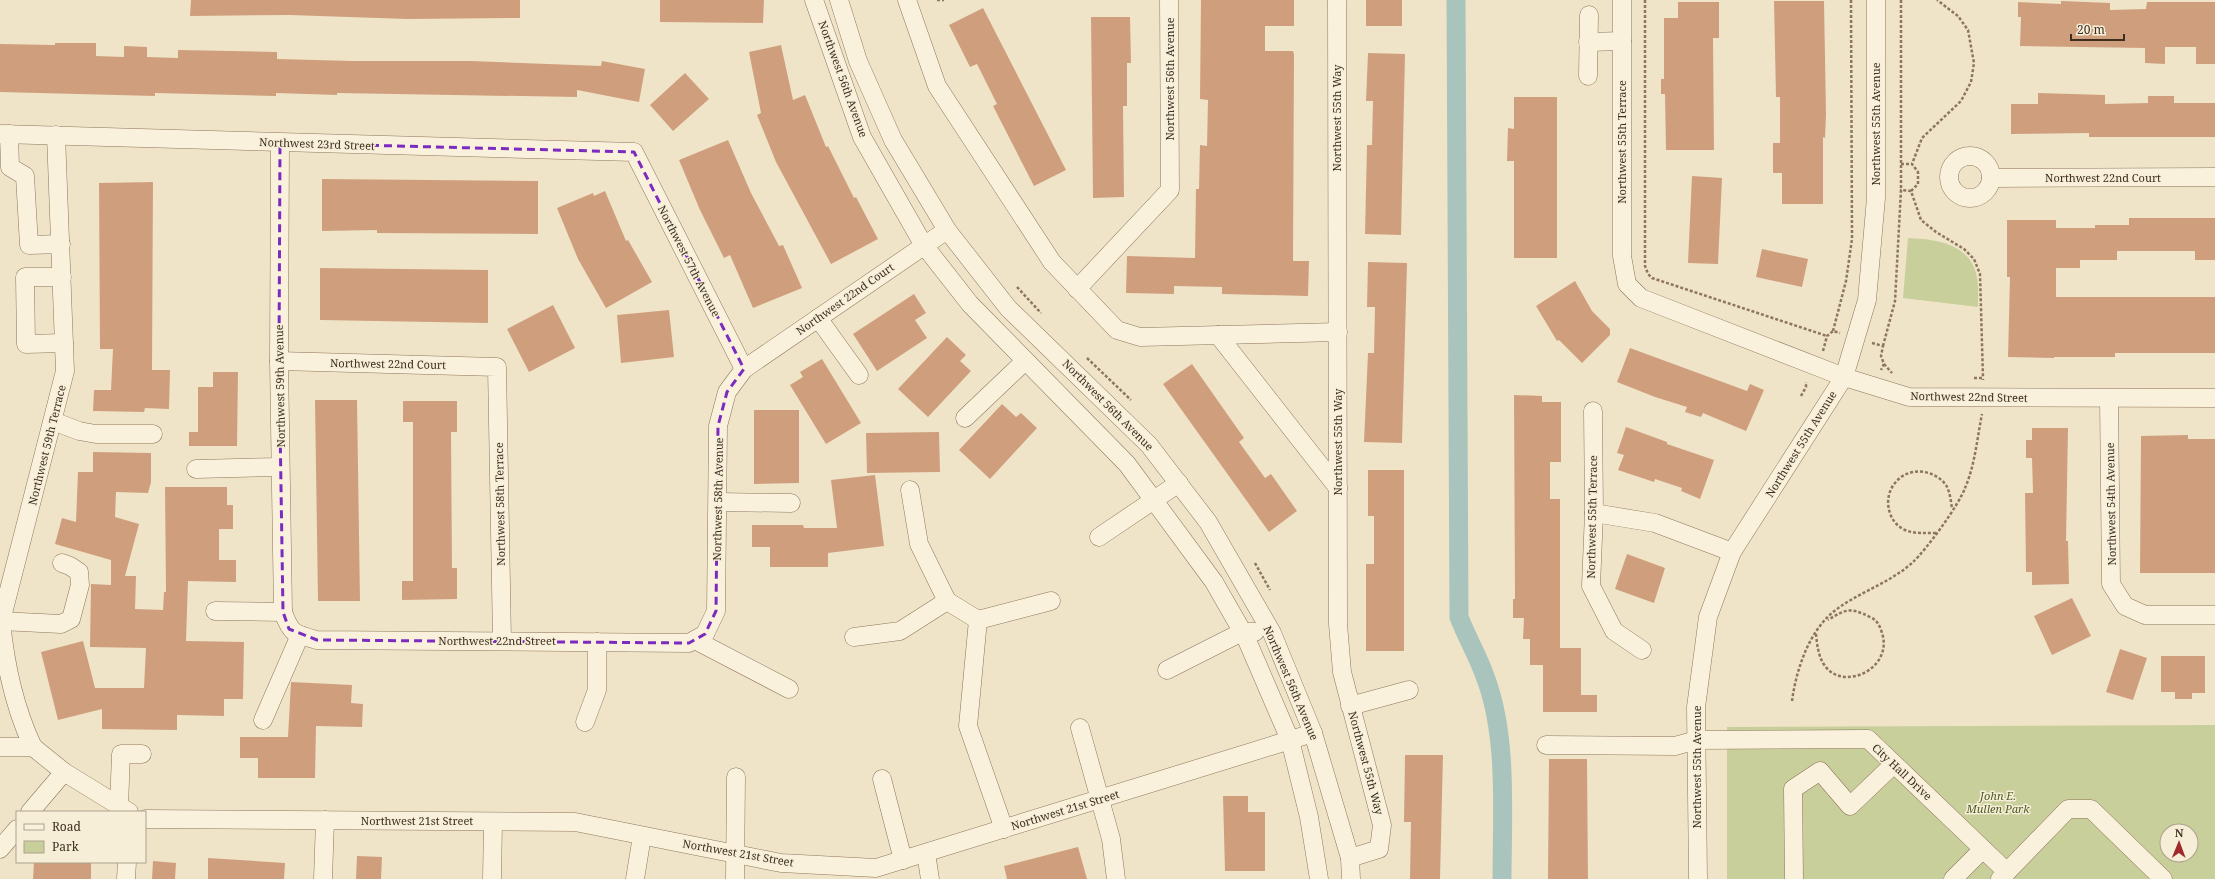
<svg xmlns="http://www.w3.org/2000/svg" width="2215" height="879" font-family="'Noto Serif',serif">
<rect width="100%" height="100%" fill="#f0e4c8"/>
<!-- green -->
<g fill="#c9cf9b" fill-rule="evenodd">
<path d="M 1908,238 C 1934,239 1968,243 1976,273 C 1979,284 1978,296 1978,307 L 1903,298 Z"/>
<path d="M 2215,725 L 2215,879 L 1727,879 L 1727,727 ZM 2167,831 L 2191,831 L 2191,855 L 2167,855 Z"/>
</g>
<g fill="none" stroke-linecap="round" stroke-linejoin="round">
<!-- canal -->
<path stroke="#a9c4bc" stroke-width="19" d="M 1456,0 L 1459,617 C 1467,638 1479,658 1486,679 C 1508,738 1502,817 1502,879"/>
</g>
<!-- building -->
<g fill="#cf9f7d">
<polygon points="191,0 520,0 520,18 407,19 290,15 190,16"/>
<polygon points="660,0 764,0 763,23 660,22"/>
<polygon points="1201,0 1294,0 1294,26 1265,26 1265,51 1293,51 1294,54 1293,261 1309,261 1308,296 1222,294 1222,287 1174,286 1174,294 1126,293 1127,256 1195,258 1196,189 1199,189 1200,145 1207,146 1208,100 1200,99"/>
<rect x="1366" y="0" width="36" height="26"/>
<polygon points="1774,1 1824,1 1826,115 1825,138 1823,137 1823,204 1782,204 1782,173 1773,173 1773,143 1780,143 1780,97 1776,97"/>
<polygon points="2061,1 2110,3 2110,10 2146,9 2147,2 2215,2 2215,64 2196,64 2196,47 2165,47 2165,64 2145,63 2145,48 2020,46 2021,17 2018,17 2018,2 2061,4"/>
<polygon points="1678,2 1719,2 1719,38 1713,38 1714,150 1666,150 1665,94 1661,94 1661,79 1664,79 1664,18 1678,18"/>
<polygon points="983,8 1066,170 1034,186 993,106 997,104 977,64 970,67 949,25"/>
<polygon points="1091,17 1130,17 1131,63 1127,63 1127,106 1123,106 1124,197 1093,198"/>
<polygon points="55,43 96,43 96,56 124,57 124,46 147,47 147,57 178,58 178,50 277,52 277,59 353,61 471,61 601,66 602,61 645,69 639,102 577,90 577,97 337,93 337,95 276,93 276,96 155,93 155,96 0,92 0,44 55,45"/>
<polygon points="781,45 793,100 805,95 826,147 828,146 854,198 856,197 878,239 831,264 776,162 757,115 761,113 749,52"/>
<polygon points="1368,53 1405,54 1401,235 1365,234 1367,145 1372,145 1373,101 1366,101"/>
<polygon points="685,73 709,99 673,131 650,105"/>
<polygon points="2038,93 2105,95 2105,104 2148,103 2148,96 2174,96 2174,103 2215,103 2215,137 2089,137 2089,133 2011,134 2011,104 2038,104"/>
<polygon points="1514,97 1557,97 1557,258 1514,258 1514,161 1507,161 1508,128 1514,129"/>
<polygon points="728,140 751,193 779,246 783,245 802,288 753,308 730,255 724,258 700,210 679,160"/>
<polygon points="1692,176 1722,178 1718,264 1688,263"/>
<polygon points="322,179 538,181 538,234 377,233 377,230 322,231"/>
<polygon points="153,182 152,370 170,370 169,409 145,408 144,412 93,411 94,390 111,390 113,349 100,349 99,183"/>
<polygon points="605,191 626,241 628,240 652,282 606,308 578,259 557,208 593,193 594,196"/>
<polygon points="2129,218 2215,218 2215,260 2195,260 2195,251 2117,251 2117,260 2080,260 2080,268 2056,268 2056,297 2215,297 2215,353 2115,353 2115,357 2054,357 2054,358 2008,357 2010,277 2007,277 2007,220 2056,220 2056,228 2095,228 2095,225 2129,225"/>
<polygon points="1762,249 1808,259 1802,287 1756,277"/>
<polygon points="1368,262 1407,263 1402,443 1364,442 1368,353 1374,353 1375,307 1367,307"/>
<polygon points="320,268 488,270 488,323 320,320"/>
<polygon points="1575,281 1592,311 1610,329 1610,335 1582,363 1559,340 1557,341 1536,306"/>
<polygon points="914,294 926,313 915,320 927,338 877,371 853,334"/>
<polygon points="553,305 575,348 529,372 507,329"/>
<polygon points="669,310 674,357 621,363 617,315"/>
<polygon points="947,337 966,355 960,361 971,371 928,417 898,389"/>
<polygon points="1630,348 1747,391 1750,384 1764,390 1746,431 1703,413 1701,417 1685,412 1687,407 1655,397 1617,382"/>
<polygon points="822,359 861,423 826,444 790,385 803,377 800,372"/>
<polygon points="1192,364 1244,438 1239,442 1265,478 1271,474 1297,511 1269,532 1163,384"/>
<polygon points="213,372 238,372 237,446 189,446 189,432 198,432 198,387 213,387"/>
<polygon points="1514,395 1542,396 1542,402 1561,402 1561,462 1550,462 1550,499 1560,499 1560,648 1581,648 1581,695 1597,695 1597,712 1543,712 1543,665 1530,665 1530,639 1523,639 1524,618 1513,618 1513,599 1515,599"/>
<polygon points="315,400 357,400 360,601 318,601"/>
<polygon points="403,401 457,401 457,432 451,432 452,568 457,568 457,599 402,600 402,581 413,581 413,422 403,422"/>
<polygon points="1002,404 1016,417 1021,413 1037,428 990,479 959,450"/>
<polygon points="754,410 799,410 799,483 754,484"/>
<polygon points="1626,427 1667,442 1667,444 1714,460 1700,499 1681,491 1682,488 1655,479 1654,482 1618,470 1624,455 1617,453"/>
<polygon points="2032,428 2068,428 2066,541 2068,541 2069,584 2032,585 2032,572 2026,572 2025,493 2033,493 2032,458 2026,458 2026,440 2032,440"/>
<polygon points="939,432 940,472 867,473 866,433"/>
<polygon points="2188,435 2188,439 2215,439 2215,573 2140,573 2141,436"/>
<polygon points="93,452 151,453 151,482 148,493 116,492 115,517 139,524 125,576 136,576 135,609 163,610 164,592 166,592 165,487 227,487 227,505 233,505 233,529 219,529 219,560 236,560 236,582 188,581 186,641 244,642 243,699 224,699 224,716 177,715 177,730 102,729 102,709 58,720 41,652 83,641 95,688 144,688 146,648 90,647 91,584 111,585 111,560 55,544 62,518 76,522 78,472 93,472"/>
<polygon points="1368,470 1404,470 1404,651 1366,651 1366,564 1374,564 1374,516 1368,516"/>
<polygon points="875,475 884,546 828,553 828,567 770,567 770,547 752,547 752,525 803,525 804,528 837,528 831,480"/>
<polygon points="1627,554 1665,568 1654,603 1615,589"/>
<polygon points="2072,598 2091,636 2052,655 2034,616"/>
<polygon points="2120,649 2147,658 2133,700 2106,692"/>
<polygon points="2161,656 2205,656 2205,693 2192,693 2192,699 2175,699 2175,692 2161,692"/>
<polygon points="291,682 352,685 351,703 363,704 362,727 316,726 315,778 258,778 258,758 240,758 240,737 288,737"/>
<polygon points="1405,755 1443,755 1440,879 1410,879 1411,822 1404,822"/>
<polygon points="1549,759 1587,759 1588,879 1548,879"/>
<polygon points="1223,796 1248,796 1248,812 1265,812 1265,871 1225,871"/>
<polygon points="1078,847 1087,879 1007,879 1004,866"/>
<polygon points="357,856 382,857 381,879 356,879"/>
<polygon points="208,858 285,863 284,879 208,879"/>
<polygon points="153,861 176,863 175,879 152,879"/>
<polygon points="34,862 91,862 91,879 33,879"/>
</g>
<g fill="none" stroke-linecap="round" stroke-linejoin="round">
<defs>
<g id="minor">
<polyline points="814,0 862,137 923,244 970,304 1127,464 1214,582 1246,638 1290,740 1309,817 1319,879"/>
<polyline points="839,0 858,61 893,140 947,230 1008,308 1149,445 1208,522 1272,633 1313,733 1350,858 1351,879"/>
<polyline points="907,0 937,86 1052,262 1117,330 1140,337 1338,332"/>
<polyline points="1337,0 1338,624 1342,672 1382,825 1379,849 1350,858"/>
<polyline points="1622,0 1622,256 1627,284 1641,298 1844,377 1909,397 2215,398"/>
<polyline points="1588,42 1622,41"/>
<polyline points="1588,76 1589,15"/>
<polyline points="0,134 634,152 744,369"/>
<polyline points="9,134 10,167 25,176 29,245 61,244"/>
<path d="M 280,143 L 279,361 L 283,612 C 291,634 294,634 317,640 L 689,643 L 705,634 L 716,611 L 718,426 L 727,392 L 744,369 L 947,230"/>
<circle cx="1970" cy="177" r="21"/>
<polyline points="1991,178 2215,177"/>
<polyline points="62,277 25,277 26,344 64,343"/>
<polyline points="1077,289 1170,190 1169,0"/>
<polyline points="818,318 859,375"/>
<polyline points="1218,335 1338,488"/>
<polyline points="279,361 497,367 502,640"/>
<polyline points="2109,399 2111,584 2125,606 2145,615 2215,615"/>
<polyline points="1593,411 1594,513 1591,586 1614,631 1642,650"/>
<polyline points="965,418 1025,361"/>
<polyline points="53,421 79,431 96,434 153,434"/>
<polyline points="196,469 280,467"/>
<polyline points="910,490 919,544 947,601"/>
<polyline points="718,502 791,503"/>
<polyline points="1594,513 1655,523 1732,552"/>
<polyline points="1099,537 1179,483"/>
<polyline points="215,611 283,612"/>
<polyline points="978,620 968,726 1004,829"/>
<polyline points="0,621 61,624 71,619 80,585 79,572 70,566 62,563"/>
<polyline points="854,637 900,631 947,601 978,620 1051,601"/>
<polyline points="695,640 789,689"/>
<polyline points="1167,670 1242,632 1255,632"/>
<polyline points="1350,706 1409,690"/>
<polyline points="263,720 300,635"/>
<polyline points="585,722 597,690 597,642"/>
<polyline points="1080,728 1111,839 1116,879"/>
<polyline points="1546,745 1675,746 1697,740 1868,739 2007,872"/>
<polyline points="0,747 33,747 64,772 129,812"/>
<path d="M 33,747 C 15,709 5,663 1,621 L 65,371 L 56,135"/>
<polyline points="882,779 903,860"/>
<polyline points="119,806 121,754 142,754"/>
<polyline points="30,812 64,772"/>
<polyline points="145,819 575,822 781,863 876,868 1313,733"/>
<polyline points="0,849 17,829"/>
<polyline points="926,853 930,879"/>
<polyline points="126,879 127,862"/>
<polyline points="323,879 325,820"/>
<polyline points="492,879 493,822"/>
<polyline points="635,879 642,836"/>
<polyline points="735,879 736,777"/>
<polyline points="1698,879 1696,707 1708,617 1732,552 1844,377 1867,300 1876,198 1876,0"/>
<polyline points="1794,879 1793,789 1820,771 1850,806 1894,764"/>
<polyline points="1953,879 1983,849"/>
<polyline points="2000,879 2068,809 2091,809 2163,879"/>
</g>
</defs>
<!-- minor casing -->
<use href="#minor" stroke="#8d765c" stroke-width="19"/>
<!-- path -->
<g stroke="#8d765c" stroke-width="2.5" stroke-dasharray="3 2" stroke-linecap="butt">
<polyline points="937,0 944,0"/>
<polyline points="1645,0 1645,266 1648,274 1652,278 1827,336"/>
<polyline points="1901,0 1901,190"/>
<polyline points="1901,164 1912,164"/>
<polyline points="1911,191 1918,184 1918,172 1912,164 1922,138 1961,101 1971,82 1974,63 1968,30 1958,16 1937,0"/>
<polyline points="1017,287 1041,313"/>
<polyline points="1833,331 1846,281 1852,239 1851,0"/>
<polyline points="1872,343 1883,346 1881,356 1884,364 1881,370"/>
<polyline points="1883,346 1895,301 1901,190 1911,191 1921,220 1936,232 1964,249 1974,259 1980,274 1983,378"/>
<polyline points="1823,351 1827,336 1833,331 1840,333"/>
<polyline points="1087,358 1131,400"/>
<polyline points="1884,364 1892,373"/>
<polyline points="1974,378 1983,378 1983,380"/>
<polyline points="1801,396 1806,387 1806,382"/>
<path d="M 1936,533 C 1925,533 1915,534 1905,530 C 1887,522 1883,497 1895,483 C 1908,466 1934,469 1946,485 C 1950,492 1951,501 1952,509"/>
<polyline points="1255,563 1270,590"/>
<path d="M 1816,634 C 1817,644 1818,654 1823,663 C 1841,694 1894,669 1882,633 C 1880,626 1877,620 1870,617 C 1850,607 1846,609 1828,620"/>
<path d="M 1792,701 C 1796,671 1808,633 1833,612 C 1858,592 1889,584 1913,562 C 1926,550 1959,505 1965,488 C 1975,465 1977,439 1982,414"/>
</g>
<!-- minor -->
<use href="#minor" stroke="#faf1dc" stroke-width="18"/>
</g>
<!-- marked area -->
<path fill="none" stroke="#7b2cbf" stroke-width="3" stroke-dasharray="8 5" stroke-linejoin="round" d="M 280,143 L 634,152 L 744,369 L 727,392 L 718,426 L 716,611 L 705,634 L 689,643 L 317,640 L 289,629 L 283,612 L 279,361 Z"/>
<g text-anchor="middle" stroke-width="3" stroke-linejoin="round" paint-order="stroke">
<!-- street labels -->
<g font-size="11" fill="#3d2e20" stroke="#f7eed8">
<text transform="translate(843 79) rotate(70)" y="4">Northwest 56th Avenue</text>
<text transform="translate(1170 79) rotate(-90)" y="4">Northwest 56th Avenue</text>
<text transform="translate(1337 118) rotate(-90)" y="4">Northwest 55th Way</text>
<text transform="translate(1876 124) rotate(-90)" y="4">Northwest 55th Avenue</text>
<text transform="translate(1622 142) rotate(-90)" y="4">Northwest 55th Terrace</text>
<text transform="translate(317 144) rotate(2)" y="4">Northwest 23rd Street</text>
<text x="2103" y="182">Northwest 22nd Court</text>
<text transform="translate(689 261) rotate(63)" y="4">Northwest 57th Avenue</text>
<text transform="translate(845 299) rotate(-35)" y="4">Northwest 22nd Court</text>
<text transform="translate(388 364) rotate(1)" y="4">Northwest 22nd Court</text>
<text transform="translate(280 386) rotate(-91)" y="4">Northwest 59th Avenue</text>
<text transform="translate(1969 397) rotate(1)" y="4">Northwest 22nd Street</text>
<text transform="translate(1108 405) rotate(45)" y="4">Northwest 56th Avenue</text>
<text transform="translate(1338 442) rotate(-90)" y="4">Northwest 55th Way</text>
<text transform="translate(1801 444) rotate(-58)" y="4">Northwest 55th Avenue</text>
<text transform="translate(47 445) rotate(-76)" y="4">Northwest 59th Terrace</text>
<text transform="translate(718 499) rotate(-89)" y="4">Northwest 58th Avenue</text>
<text transform="translate(500 504) rotate(-91)" y="4">Northwest 58th Terrace</text>
<text transform="translate(2111 504) rotate(-91)" y="4">Northwest 54th Avenue</text>
<text transform="translate(1592 517) rotate(-89)" y="4">Northwest 55th Terrace</text>
<text x="497" y="645">Northwest 22nd Street</text>
<text transform="translate(1291 683) rotate(67)" y="4">Northwest 56th Avenue</text>
<text transform="translate(1366 763) rotate(75)" y="4">Northwest 55th Way</text>
<text transform="translate(1697 767) rotate(-90)" y="4">Northwest 55th Avenue</text>
<text transform="translate(1902 772) rotate(43)" y="4">City Hall Drive</text>
<text transform="translate(1065 810) rotate(-17)" y="4">Northwest 21st Street</text>
<text x="417" y="825">Northwest 21st Street</text>
<text transform="translate(738 853) rotate(10)" y="4">Northwest 21st Street</text>
</g>
<!-- park labels -->
<g font-size="11" font-style="italic" fill="#4d5a26" stroke="#f7eed8">
<text x="1998" y="800">John E.<tspan x="1998" dy="13">Mullen Park</tspan></text>
</g>
</g>
<!-- legend -->
<rect x="16" y="811" width="130" height="52" fill="#f7eed8" stroke="#ada18e"/>
<rect x="24" y="824" width="20" height="6" fill="#faf1dc" stroke="#ada18e"/>
<text x="52" y="831" font-size="12" fill="#3d2e20">Road</text>
<rect x="24" y="841" width="20" height="12" fill="#c9cf9b" stroke="#ada18e"/>
<text x="52" y="851" font-size="12" fill="#3d2e20">Park</text>
<!-- north arrow -->
<g transform="translate(2179 843) rotate(1)"><circle r="19" fill="#f7eed8" stroke="#ada18e"/>
<path d="M0-3L7 15L0 10L-7 15Z" fill="#9e2a2b"/>
<text y="-6" font-size="11" font-weight="bold" text-anchor="middle" fill="#3d2e20">N</text>
</g>
<!-- scale -->
<path d="M2071 34v6h53v-6" fill="none" stroke="#3d2e20" stroke-width="2"/>
<text x="2077" y="34" font-size="12" fill="#3d2e20" stroke="#f7eed8" stroke-width="3" paint-order="stroke">20 m</text>
</svg>
